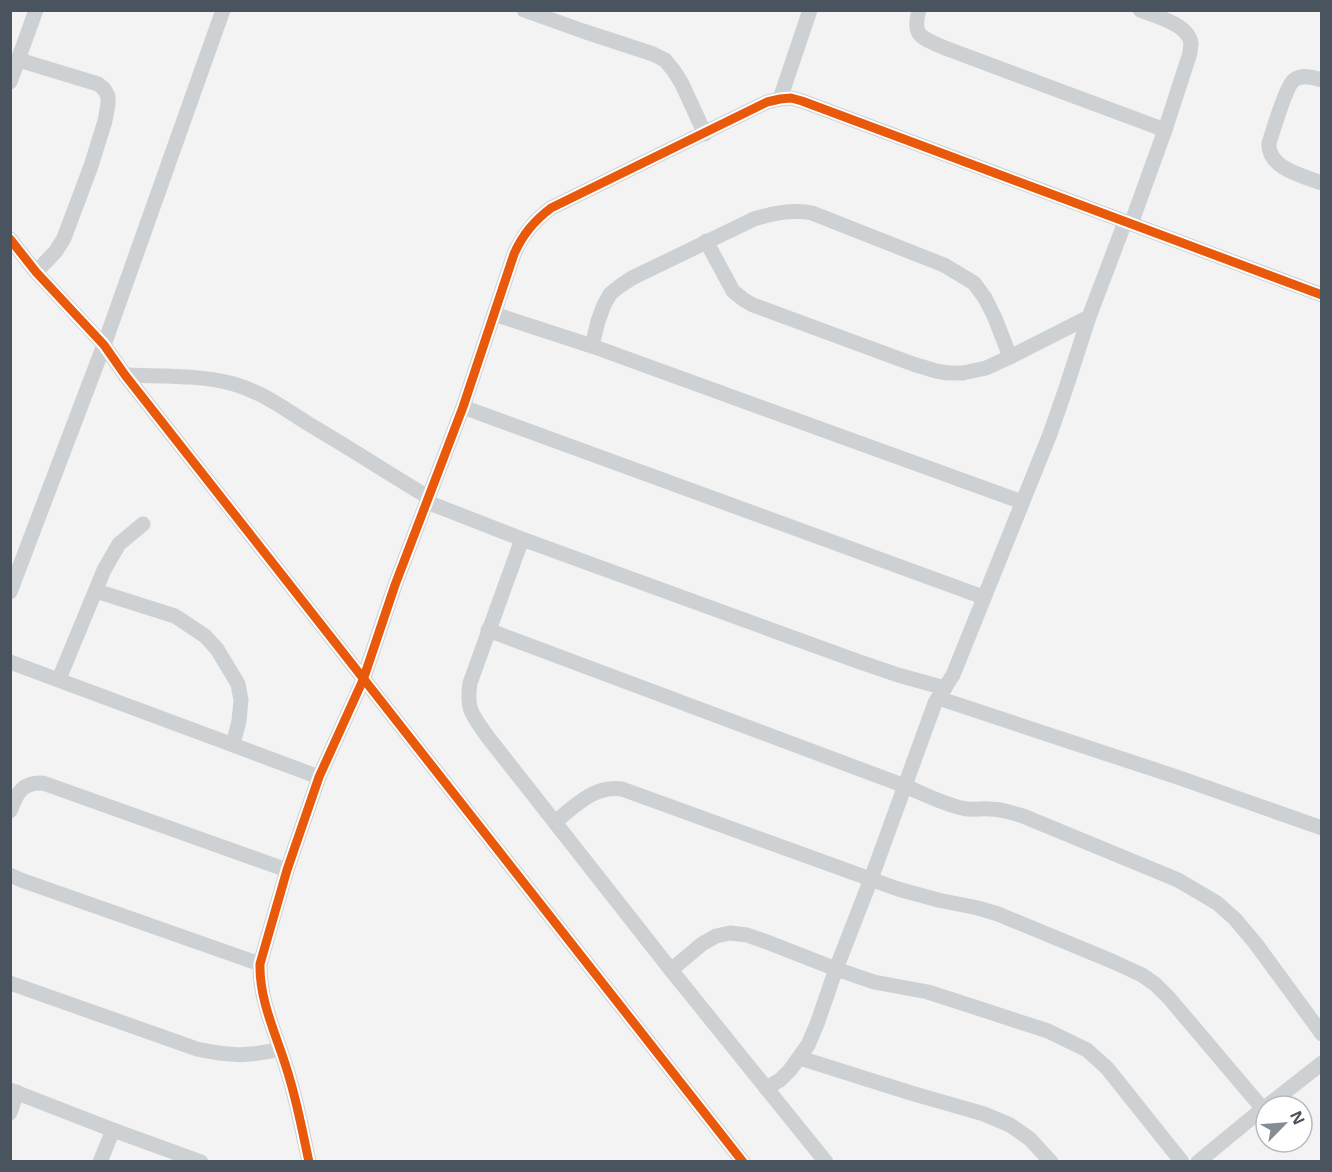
<svg xmlns="http://www.w3.org/2000/svg" width="1332" height="1172" font-family="'Open Sans',sans-serif">
<rect width="100%" height="100%" fill="#f3f3f3"/>
<g fill="none" stroke-linecap="round" stroke-linejoin="round">
<!-- minor -->
<g stroke="#ced1d3" stroke-width="15">
<polyline points="524,10 583,31 653,54 665,60 674,71 682,84 705,134"/>
<path d="M 919,10 C 911,38 924,38 945,48 L 1165,130"/>
<polyline points="19,60 98,84 104,89 108,96 108,104 105,121 91,166 64,238 56,251 36,272"/>
<path d="M 1322,80 C 1313,77 1302,74 1294,80 C 1286,86 1273,131 1269,143 C 1267,168 1303,176 1322,183"/>
<polyline points="10,82 36,10"/>
<polyline points="780,99 810,10"/>
<path d="M 1131,224 L 1165,130 L 1190,53 C 1190,51 1191,44 1191,43 C 1188,24 1155,16 1140,10"/>
<polyline points="10,239 36,272 104,345 125,375 743,1162"/>
<polyline points="706,241 733,291 744,300 753,305 913,364 936,371 948,373 963,373 986,368 1010,357 1089,317"/>
<polyline points="494,314 592,346 1022,502"/>
<path d="M 592,346 L 598,321 L 604,305 L 610,294 L 620,286 L 632,278 L 754,219 C 773,213 792,209 812,213 L 944,265 L 974,283 L 985,298 L 995,318 L 1010,357"/>
<path d="M 125,375 C 159,376 202,375 234,384 C 261,392 284,408 307,423 C 348,447 388,473 428,497"/>
<polyline points="463,407 983,597"/>
<polyline points="427,502 522,539 857,661 898,675 945,688"/>
<path d="M 522,539 L 470,683 C 466,710 472,714 487,736 L 671,970 L 826,1162"/>
<polyline points="96,591 175,616 205,636 217,649 238,684 241,700 239,721 233,744"/>
<polyline points="10,592 104,345 223,10"/>
<path d="M 488,630 L 905,786 C 924,794 943,804 962,808 C 973,811 980,808 990,809 C 1002,809 1012,813 1023,816 L 1178,880 L 1217,903 L 1235,919 L 1256,944 L 1322,1034"/>
<polyline points="10,662 319,777"/>
<polyline points="59,679 104,570 119,544 143,524"/>
<polyline points="938,698 1177,777 1322,828"/>
<path d="M 10,811 C 17,793 22,782 43,783 L 287,870"/>
<path d="M 555,822 C 575,806 594,785 622,789 L 898,889 L 938,900 L 978,908 L 998,914 L 1114,962 L 1142,975 L 1155,984 L 1169,998 L 1263,1109"/>
<polyline points="10,875 21,880 260,964"/>
<polyline points="671,970 702,944 716,936 730,933 747,935 767,942 836,969 874,982 928,992 1048,1031 1087,1050 1107,1068 1182,1162"/>
<path d="M 10,983 L 197,1049 C 229,1056 248,1057 280,1049"/>
<polyline points="800,1058 911,1093 984,1114 1010,1125 1030,1139 1051,1162"/>
<polyline points="766,1088 780,1080 790,1070 808,1045 817,1024 836,969 871,879 935,703 953,675 1050,434 1066,388 1089,317 1125,222"/>
<polyline points="10,1090 113,1130 201,1162"/>
<polyline points="1267,1106 1322,1063"/>
<polyline points="10,1113 17,1092"/>
<polyline points="100,1162 113,1130"/>
<path d="M 309,1162 C 303,1134 298,1107 290,1080 C 280,1042 259,1004 260,964 L 287,870 L 319,777 L 363,680 L 395,585 L 463,407 L 514,254 C 523,234 534,221 551,208 L 767,102 L 780,99 L 791,98 L 802,101 L 1322,295"/>
<polyline points="1198,1162 1266,1106"/>
</g>
<defs>
<g id="cycleway">
<polyline points="10,239 36,272 104,345 125,375 743,1162"/>
<path d="M 309,1162 C 303,1134 298,1107 290,1080 C 280,1042 259,1004 260,964 L 287,870 L 319,777 L 363,680 L 395,585 L 463,407 L 514,254 C 523,234 534,221 551,208 L 767,102 L 780,99 L 791,98 L 802,101 L 1322,295"/>
</g>
</defs>
<!-- cycleway casing -->
<use href="#cycleway" stroke="#fff" stroke-width="13"/>
<!-- cycleway -->
<use href="#cycleway" stroke="#e8590c" stroke-width="9"/>
</g>
<!-- border -->
<rect width="1332" height="1172" fill="none" stroke="#4a545f" stroke-width="24"/>
<!-- north arrow -->
<g transform="translate(1284 1124) rotate(65)"><circle r="28" fill="#ffffff" stroke="#b7bbbf" stroke-width="1.5"/>
<path d="M0-4.5L10 22L0 15L-10 22Z" fill="#858c93"/>
<text y="-9" font-size="16" font-weight="bold" text-anchor="middle" fill="#4a545f">N</text>
</g>
</svg>
